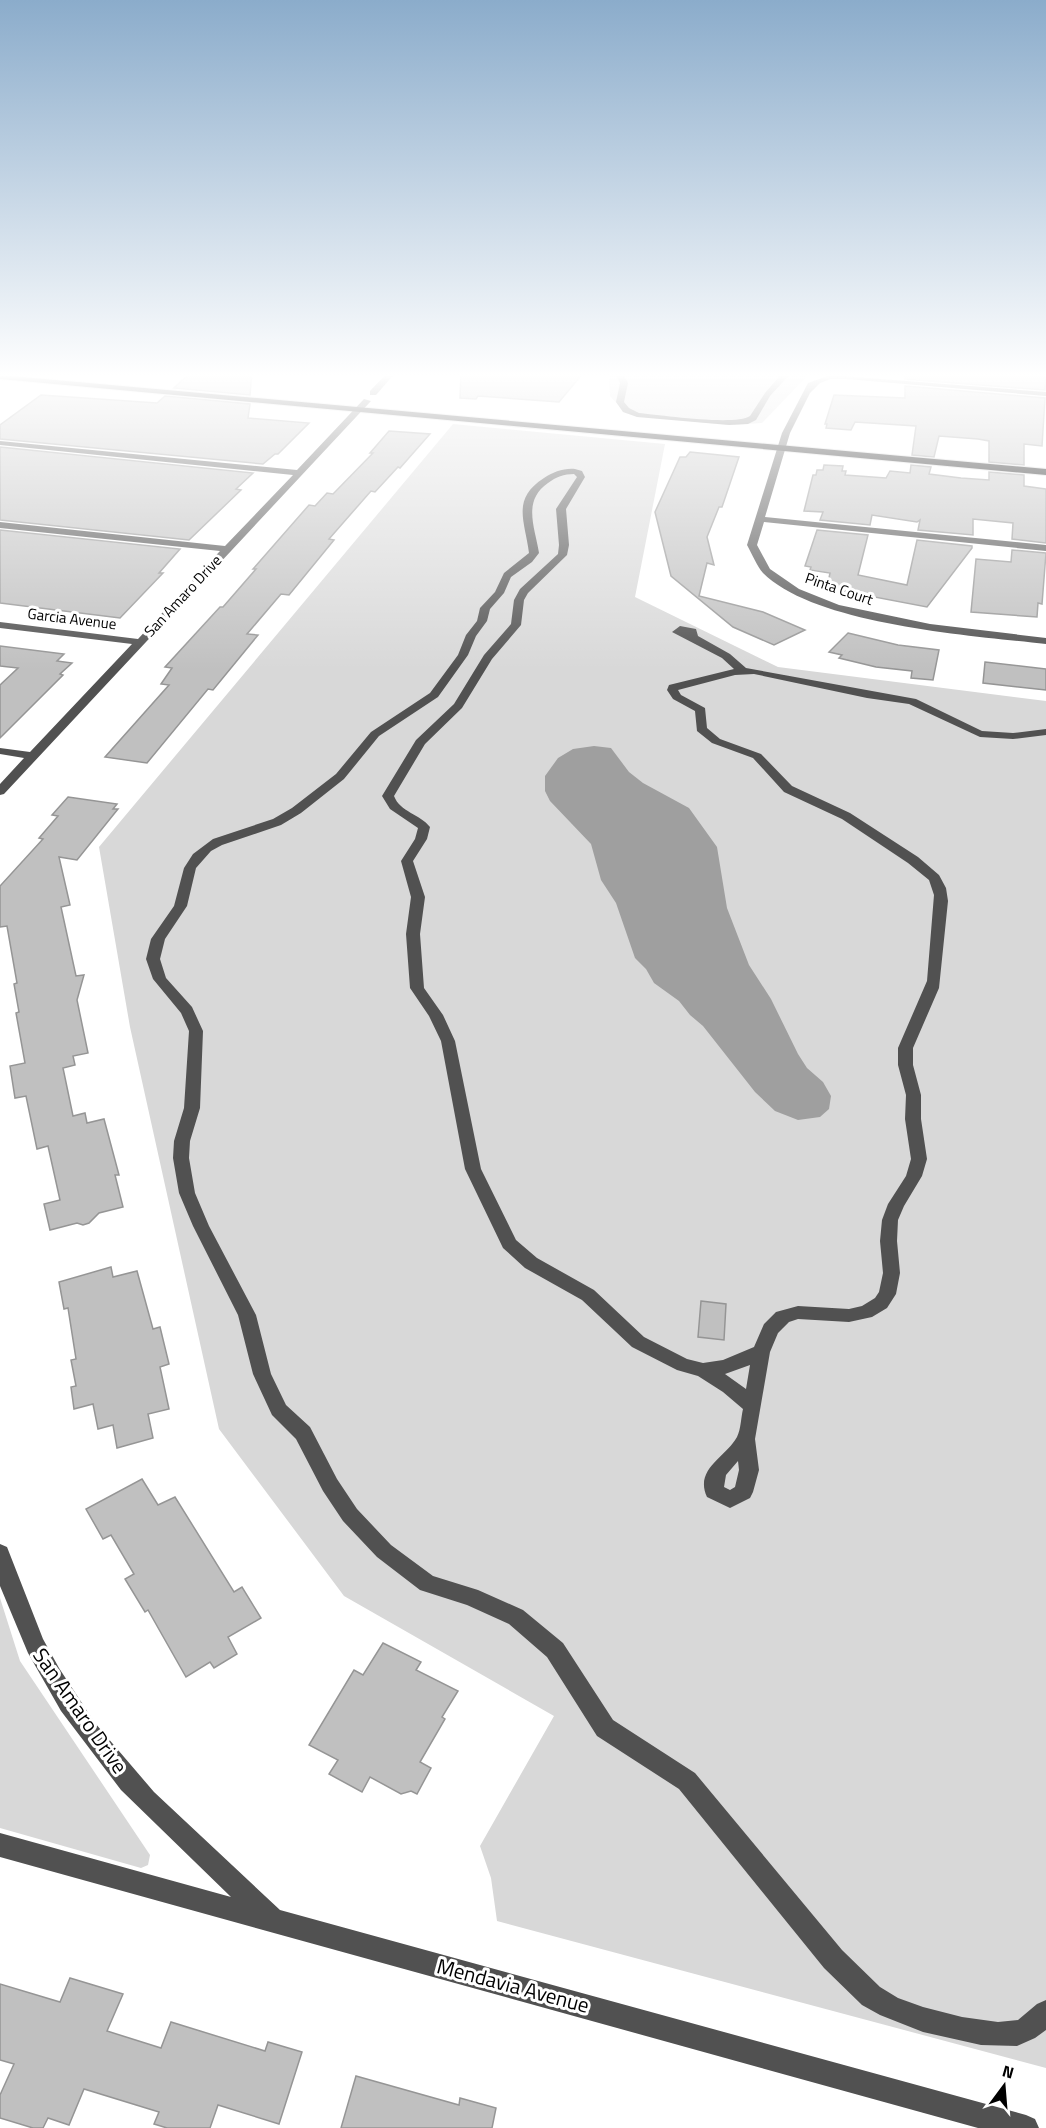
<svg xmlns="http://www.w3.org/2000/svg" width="1046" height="2128" font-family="'Titillium Web',sans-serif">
<rect width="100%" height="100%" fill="#fff"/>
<!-- green -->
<g fill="#d8d8d8">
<polygon points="609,372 811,372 762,423 730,425 636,416 625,412 610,396"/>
<polygon points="453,424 665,444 635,597 778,667 1046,701 1046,2068 497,1921 491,1878 480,1846 554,1716 344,1596 219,1429 130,1027 99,847"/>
<polygon points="0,1598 20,1661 150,1855 148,1865 141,1868 0,1828"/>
</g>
<!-- water -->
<polygon fill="#9f9f9f" points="594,746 611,748 629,772 643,783 689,808 717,847 727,908 749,965 771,999 798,1054 807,1068 823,1082 831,1096 829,1109 820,1117 798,1120 775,1111 755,1092 703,1026 690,1015 679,1001 654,983 646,969 635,958 616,903 601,880 591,844 550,801 545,791 545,776 558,758 573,749"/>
<!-- building -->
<g fill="#c0c0c0" stroke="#959595" stroke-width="1.5">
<polygon points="191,372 252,372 250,395 174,388"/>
<polygon points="461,372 584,372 559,402 478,396 476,399 460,398"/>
<polygon points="906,372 1046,372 1045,390 905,379"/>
<polygon points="905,386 1045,398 1042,446 1024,444 1024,465 989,462 989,441 978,439 939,436 934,457 912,455 916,426 855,422 851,430 826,428 827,424 825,424 834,395 905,398"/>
<polygon points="41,395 157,403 165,396 250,404 248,418 309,423 278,454 275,454 263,464 0,439 0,425"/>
<polygon points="389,431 430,434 400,468 398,467 375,492 371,491 329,539 334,540 289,595 281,594 247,634 258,635 213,690 208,689 147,763 105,757 169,685 161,684 172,668 165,667 220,607 223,607 256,569 253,569 309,505 315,506 327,493 333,494 373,453 370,453"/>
<polygon points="0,447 253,473 236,489 241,490 189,540 0,520"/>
<polygon points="690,452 739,457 722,507 719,507 707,537 714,565 707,563 699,596 763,612 805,630 774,645 733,627 671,576 655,512 680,457 686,457"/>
<polygon points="824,465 843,466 842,471 846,471 845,475 886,478 890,471 910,473 911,465 931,467 929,474 961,478 989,480 989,472 1024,475 1024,486 1046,489 1046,543 1012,539 1013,523 973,519 973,535 918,530 920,520 917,522 872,515 870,525 820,520 823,512 804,511 813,475 816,475 817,470 823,470"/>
<polygon points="0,530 180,549 159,573 163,573 120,618 0,603"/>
<polygon points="817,530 868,535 858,575 907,585 917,540 972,546 972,548 927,607 827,588 830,573 810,570 811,567 805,566"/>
<polygon points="1012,550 1046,553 1042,604 1038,603 1037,617 971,612 976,559 1011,562"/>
<polygon points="848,633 898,645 939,650 933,680 911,678 912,671 876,667 839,658 842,655 829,652"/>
<polygon points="0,646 64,654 57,661 72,663 60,674 63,675 0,738 0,685 18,668 0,666"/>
<polygon points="985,662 1046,669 1046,690 983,683"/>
<polygon points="68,797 117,804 113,809 118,809 77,860 59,857 70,905 61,907 76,976 84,975 77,1000 88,1053 73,1056 75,1065 63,1068 73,1116 85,1113 87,1123 104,1119 119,1175 115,1175 123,1207 99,1213 89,1223 83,1225 77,1223 50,1230 44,1204 60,1200 48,1146 37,1149 26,1096 15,1098 10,1066 25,1063 16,1013 19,1012 14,984 17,983 7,926 0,927 0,886 43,839 39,838 58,816 52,815"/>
<polygon points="111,1267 113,1277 137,1271 153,1329 160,1327 169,1364 160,1367 169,1409 148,1414 153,1438 117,1448 113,1425 98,1429 93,1404 74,1409 71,1387 76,1386 71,1360 76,1359 68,1308 64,1309 59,1282"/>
<polygon points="701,1301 726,1304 724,1340 698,1337"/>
<polygon points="142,1479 158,1505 175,1497 234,1592 242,1587 261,1618 228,1637 237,1654 214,1668 210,1662 186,1677 148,1610 145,1612 125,1579 134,1574 111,1535 103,1539 86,1509"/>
<polygon points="383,1643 421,1662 416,1670 458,1691 442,1717 445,1719 420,1762 431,1768 417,1794 411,1791 401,1794 370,1777 362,1792 329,1774 338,1760 309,1745 354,1670 363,1675"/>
<polygon points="70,1978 123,1994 107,2031 161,2048 171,2022 265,2051 268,2042 302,2052 279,2124 218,2105 210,2128 167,2128 154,2124 159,2112 84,2089 69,2125 48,2118 43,2128 33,2128 0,2118 0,2095 14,2064 0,2060 0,1984 60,2002"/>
<polygon points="356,2076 459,2105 460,2098 496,2108 492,2128 341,2128"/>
</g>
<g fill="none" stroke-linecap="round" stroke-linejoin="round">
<defs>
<polygon id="major" points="0,375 1046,469 1046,475 0,379"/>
</defs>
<!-- major casing -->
<use href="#major" stroke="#dbdbdb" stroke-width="2"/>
<!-- minor -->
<g fill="#515151" fill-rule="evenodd">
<polygon points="388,372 396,372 376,395 370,395 370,391"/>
<path d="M 614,372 L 622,372 L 628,383 L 624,402 L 629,408 L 639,413 C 660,415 735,426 750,416 L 765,393 L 783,372 L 792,372 L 770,396 L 756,420 L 748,424 L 729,425 L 637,417 L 623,412 L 616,402 L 620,383 Z"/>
<path d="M 830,375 L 1046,392 L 1046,396 L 846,379 L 831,379 L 820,383 L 810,393 L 790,433 L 765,517 L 1046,545 L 1046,551 L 764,522 L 757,545 L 770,569 L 799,589 L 839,605 L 930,624 L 1046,638 L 1046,644 C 974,636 815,625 763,573 C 757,566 752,554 747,545 L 782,433 L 808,383 Z"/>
<polygon points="364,399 371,401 4,794 0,795 0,784 24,758 0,754 0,748 30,752 132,644 0,628 0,622 138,639 220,551 0,528 0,522 225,546 293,475 0,445 0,441 297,470"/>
<path d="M 575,469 L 582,471 L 585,477 L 566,509 L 569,545 L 567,555 L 528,593 L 524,600 L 521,625 L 492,659 L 462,708 L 425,744 L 394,796 C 400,812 420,814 430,827 L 427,839 L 413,861 L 425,897 L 420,934 L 424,988 L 443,1015 L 455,1041 L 481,1169 L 516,1240 L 537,1258 L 594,1290 L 644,1337 L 687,1359 L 703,1363 L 723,1360 L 754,1347 L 764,1324 L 776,1312 L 798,1306 L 849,1309 L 862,1306 L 875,1298 L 879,1292 L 883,1273 L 880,1241 L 882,1220 L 888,1204 L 906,1176 L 911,1159 L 905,1119 L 906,1095 L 898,1065 L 898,1048 L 927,981 L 934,895 L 929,880 L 908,863 L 842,819 L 784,792 L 753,758 L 712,743 L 697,731 L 695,711 L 673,699 L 667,690 L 669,685 L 734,669 L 722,658 L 672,632 L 680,626 L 696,629 L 698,636 L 730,654 L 746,668 L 916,699 L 982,731 L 1013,733 L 1046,729 L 1046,735 L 1013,739 L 980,737 L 909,704 L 867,698 L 754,674 L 735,675 L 678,690 L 681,695 L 705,708 L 707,728 L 720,739 L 761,754 L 792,786 L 850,813 L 918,857 L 939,875 L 946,888 L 948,901 L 939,988 L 913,1048 L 913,1065 L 921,1095 L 921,1119 L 927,1159 L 922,1176 L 904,1206 L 898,1220 L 897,1241 L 900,1273 L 896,1294 L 887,1308 L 872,1317 L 849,1322 L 798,1319 L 789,1322 L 778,1333 L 770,1352 L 755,1439 L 759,1470 L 753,1492 L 750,1498 L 730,1508 L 707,1497 C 694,1469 726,1457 737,1437 C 741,1429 741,1417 743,1409 L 723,1392 L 698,1376 L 677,1370 L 632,1347 L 582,1300 L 525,1268 L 503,1248 L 465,1169 L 441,1041 L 429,1016 L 410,988 L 406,934 L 411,897 L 401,861 L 415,839 L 418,828 L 390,809 L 382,796 L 416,740 L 454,704 L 484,655 L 511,624 L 514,600 L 520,589 L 558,554 L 559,545 L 556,509 L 577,477 L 574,474 C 564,474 556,477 548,483 C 522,501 535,527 539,553 L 532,562 L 511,577 L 504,593 L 490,609 L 487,621 L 476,636 L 468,655 L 438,697 L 379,736 L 344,779 L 301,813 L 281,825 L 222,845 L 211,851 L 196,868 L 187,906 L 165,939 L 160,959 L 166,978 L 192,1007 L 203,1031 L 200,1108 L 190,1141 L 189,1158 L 195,1193 L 209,1226 L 256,1315 L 271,1374 L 286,1405 L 310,1427 L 337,1479 L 357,1509 L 391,1545 L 433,1576 L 478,1590 L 523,1610 L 563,1643 L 613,1720 L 695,1773 L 842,1950 L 880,1987 L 898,1998 L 923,2007 L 962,2017 L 998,2022 L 1018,2020 L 1037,2004 L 1046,2000 L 1046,2030 L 1035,2038 L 1017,2046 L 981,2045 L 923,2032 L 880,2015 L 862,2005 L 824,1968 L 679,1789 L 597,1736 L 547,1657 L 509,1624 L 467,1605 L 420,1590 L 377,1557 L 343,1521 L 323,1491 L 296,1439 L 272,1415 L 253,1374 L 238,1315 L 193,1226 L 179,1193 L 173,1158 L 174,1141 L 184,1108 L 189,1031 L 181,1013 L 153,979 L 146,959 L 151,939 L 174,906 L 184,868 L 193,854 L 213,839 L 273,819 L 292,808 L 336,774 L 371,732 L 430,693 L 458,655 L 466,635 L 477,621 L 480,608 L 495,592 L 504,573 L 529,553 C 525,521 511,499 544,478 C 553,472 564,468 575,469 ZM 750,1365 L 746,1389 L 725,1374 ZM 738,1461 L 739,1470 L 735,1487 L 730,1490 L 724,1487 L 726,1475 Z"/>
<polygon points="0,1544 7,1547 43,1639 59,1668 95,1723 154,1792 280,1910 1026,2115 1035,2119 1039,2128 978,2128 0,1857 0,1833 231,1897 121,1790 61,1711 28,1653 0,1586"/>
</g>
<!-- major -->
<use href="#major" fill="#000" fill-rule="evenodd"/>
</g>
<!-- sky -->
<linearGradient id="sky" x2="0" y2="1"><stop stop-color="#8baccb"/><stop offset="0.56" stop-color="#fff"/><stop offset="1" stop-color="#fff" stop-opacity="0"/></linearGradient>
<rect width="1046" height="670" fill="url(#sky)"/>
<g text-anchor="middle" stroke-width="6" stroke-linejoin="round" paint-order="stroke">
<!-- far-street labels -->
<g font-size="15" fill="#000" stroke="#fff">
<text transform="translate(839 589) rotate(19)" y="5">Pinta Court</text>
<text transform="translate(183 596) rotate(-47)" y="5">San Amaro Drive</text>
<text transform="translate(72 619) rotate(7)" y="5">Garcia Avenue</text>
</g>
<!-- near-street labels -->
<g font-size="21" fill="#000" stroke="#fff">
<text transform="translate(80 1711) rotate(55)" y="7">San Amaro Drive</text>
<text transform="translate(513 1986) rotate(15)" y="7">Mendavia Avenue</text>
</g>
</g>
<!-- north arrow -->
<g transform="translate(1004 2086) rotate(16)" stroke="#ffffff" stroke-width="4.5" paint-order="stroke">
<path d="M0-4.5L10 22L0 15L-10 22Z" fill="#000000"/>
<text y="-9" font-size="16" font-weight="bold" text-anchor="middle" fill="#000000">N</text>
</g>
</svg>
